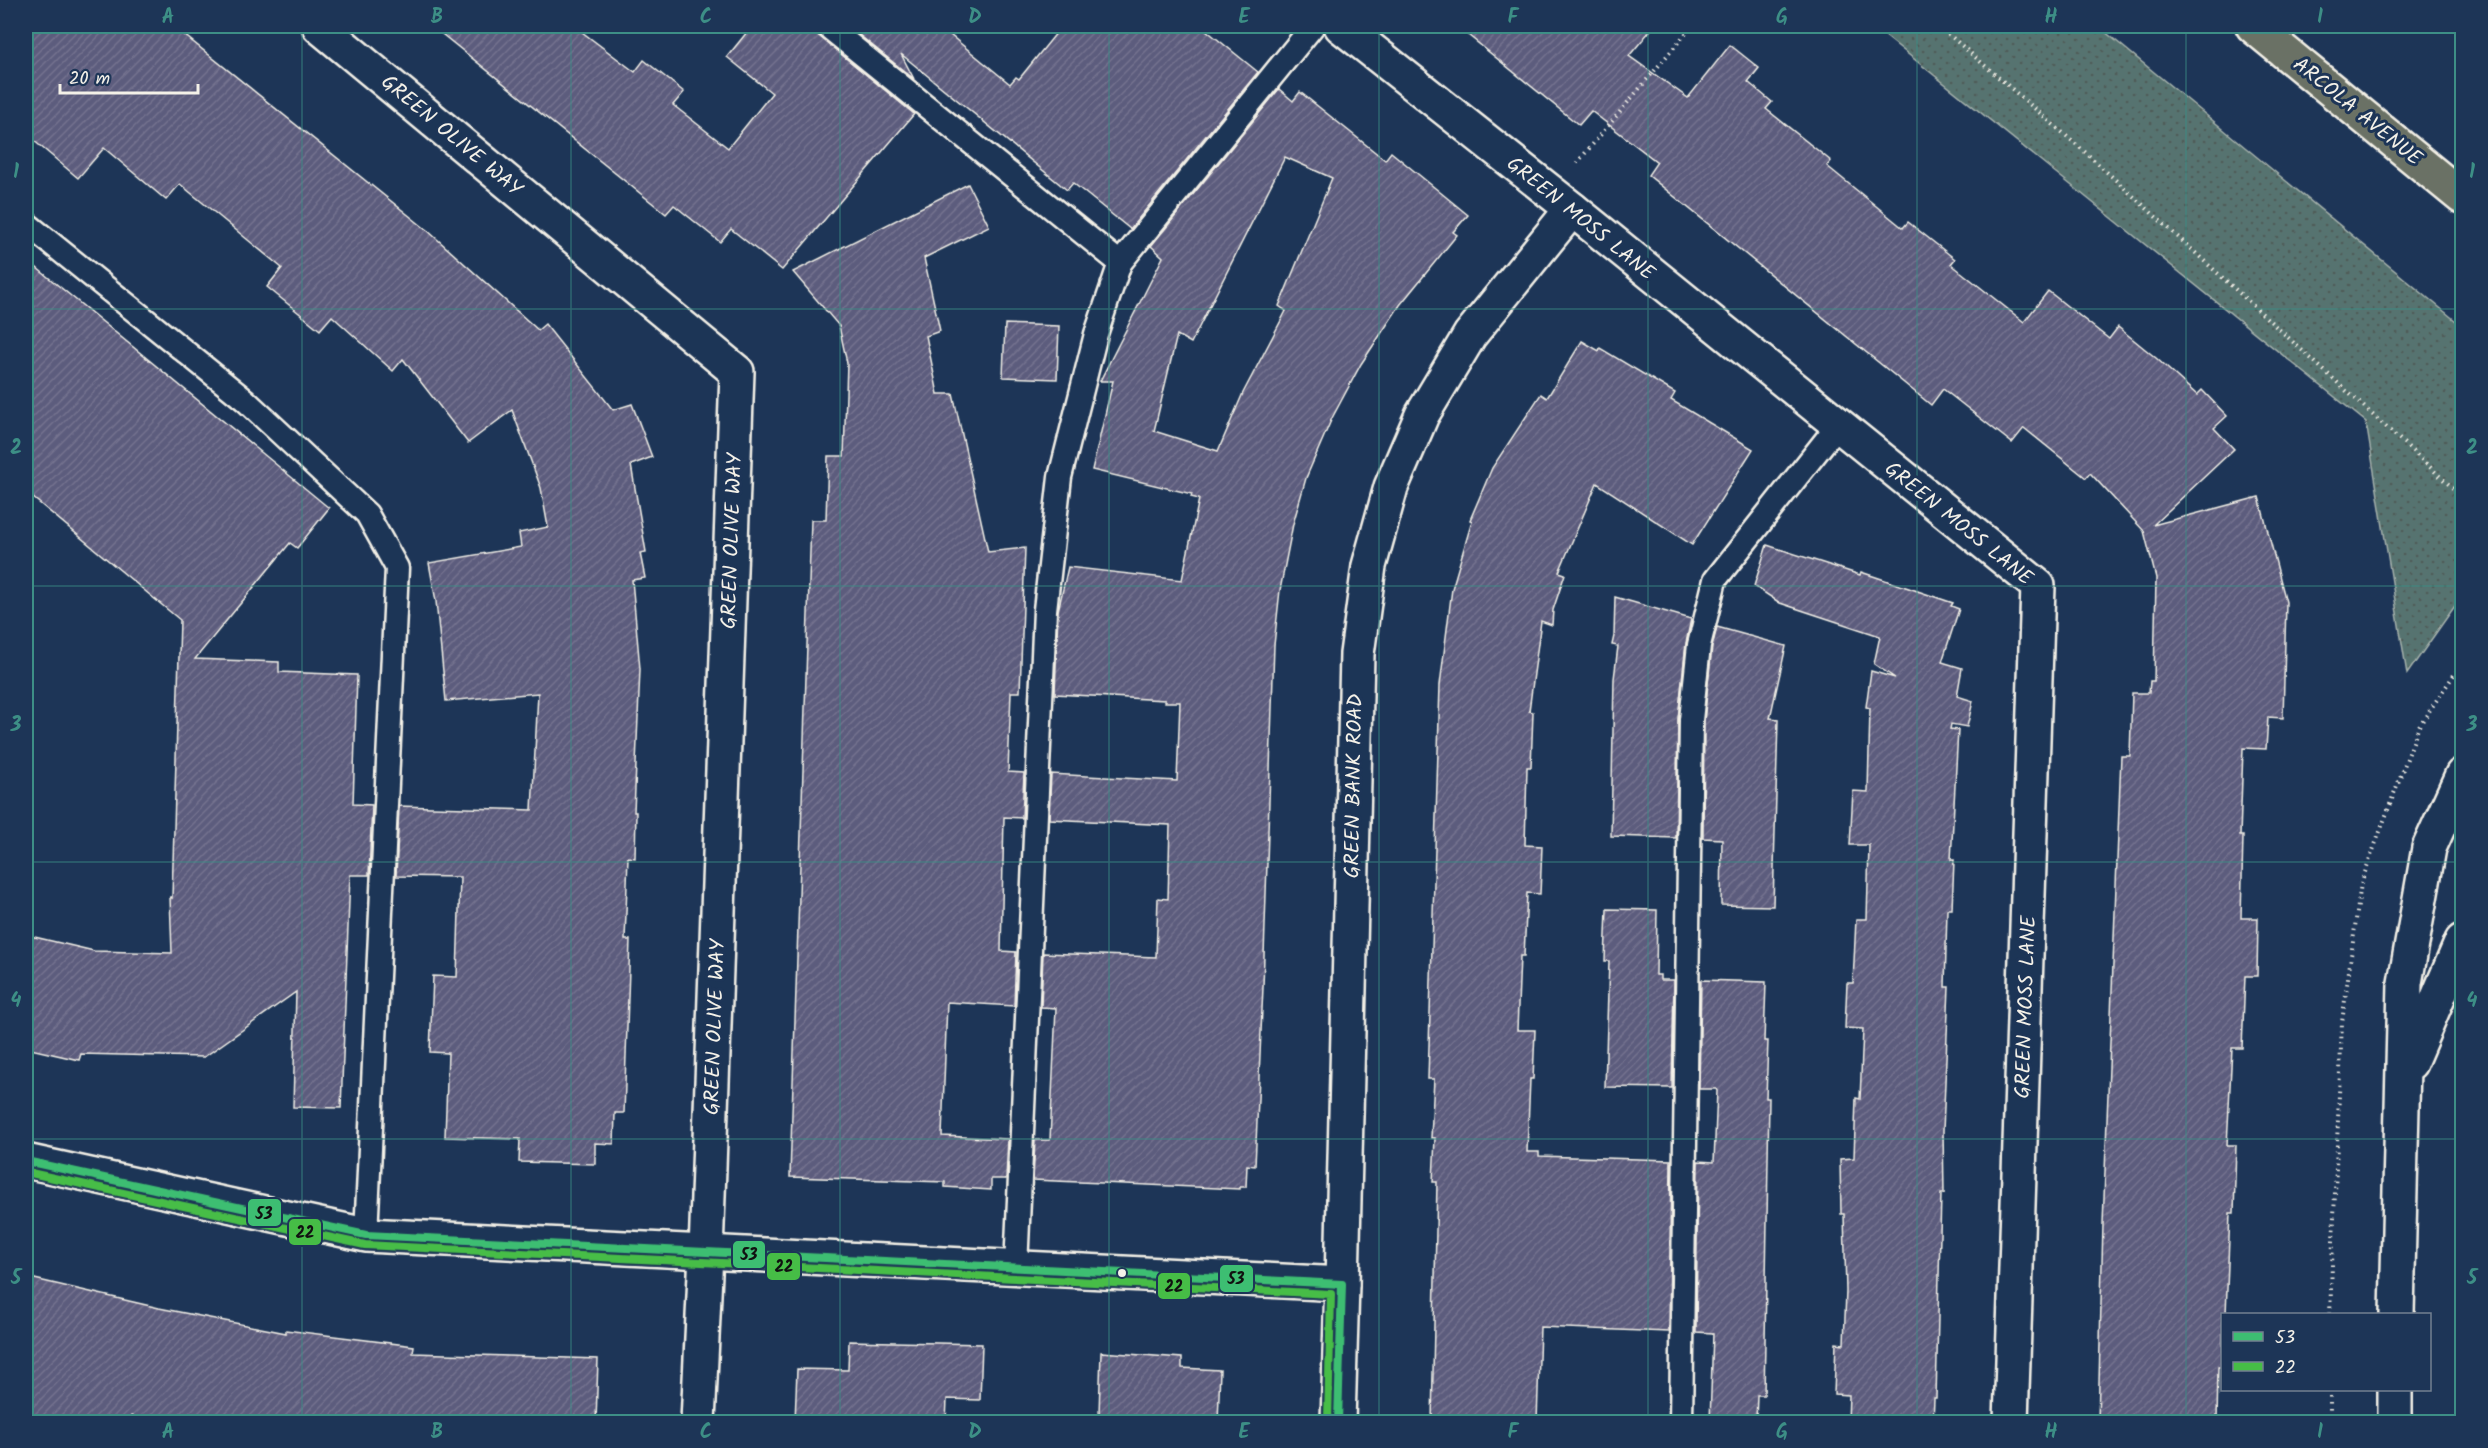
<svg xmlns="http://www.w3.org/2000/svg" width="2488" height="1448" font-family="Kalam,sans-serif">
<defs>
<pattern id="grass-dots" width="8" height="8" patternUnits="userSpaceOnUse" patternTransform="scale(1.5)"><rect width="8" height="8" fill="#577370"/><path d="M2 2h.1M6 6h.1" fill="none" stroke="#4f5b59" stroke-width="1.8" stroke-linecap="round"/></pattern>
<pattern id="building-hatch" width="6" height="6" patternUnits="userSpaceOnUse" patternTransform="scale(1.5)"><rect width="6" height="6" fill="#5c5b7d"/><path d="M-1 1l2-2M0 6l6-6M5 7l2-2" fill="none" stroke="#74738f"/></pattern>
</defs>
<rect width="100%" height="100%" fill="#1d3557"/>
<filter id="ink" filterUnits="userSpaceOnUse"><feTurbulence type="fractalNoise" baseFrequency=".0167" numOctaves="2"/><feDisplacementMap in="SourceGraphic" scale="12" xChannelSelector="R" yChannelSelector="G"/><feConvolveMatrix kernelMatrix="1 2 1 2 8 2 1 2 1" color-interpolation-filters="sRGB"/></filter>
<g filter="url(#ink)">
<!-- grass -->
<polygon fill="url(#grass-dots)" stroke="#a6b2ac" stroke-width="1.5" points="1873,26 2098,26 2462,326 2462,596 2407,674 2366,422"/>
<!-- building -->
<g fill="url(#building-hatch)" stroke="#f4f1e8" stroke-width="1.5" fill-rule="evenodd">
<polygon points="26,26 173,26 427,230 538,330 545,324 613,410 632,404 652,457 631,465 646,552 640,553 645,578 632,580 640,669 634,812 636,812 635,858 628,857 625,940 630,940 624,1113 615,1113 614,1144 595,1143 595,1164 519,1162 520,1139 445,1137 448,1053 430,1052 433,976 457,977 460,877 396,876 399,806 532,810 538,693 446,701 436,601 429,563 521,547 519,533 548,527 541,488 512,410 468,443 403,359 393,371 332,316 320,330 267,287 282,268 180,184 166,200 104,148 78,178 26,134"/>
<polygon points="432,26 574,26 635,72 644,60 684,92 673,105 728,148 772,93 727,57 752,26 814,26 819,36 914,114 782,270 731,229 720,242 674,205 666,214"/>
<polygon points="848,26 939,26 1010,84 1016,77 1019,79 1062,26 1201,26 1258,72 1130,229 1073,183 1067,190 901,54 914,79"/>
<polygon points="1457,26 1654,26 1629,56 1688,98 1730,45 1759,68 1748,82 1772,102 1766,109 1831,161 1827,166 1903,228 1908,222 1955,259 1951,264 2024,322 2048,291 2109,339 2118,327 2156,358 2197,395 2202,390 2227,416 2214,428 2234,449 2153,525 2259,497 2286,602 2283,718 2268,717 2266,749 2243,748 2240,836 2243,836 2241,918 2258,918 2257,976 2245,976 2242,1048 2232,1048 2227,1145 2236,1145 2234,1213 2230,1213 2226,1314 2223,1314 2223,1367 2218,1367 2217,1422 2098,1422 2103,1224 2121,756 2130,756 2132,693 2149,693 2150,681 2154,681 2156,578 2144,531 2090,473 2086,478 2024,428 2012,443 1943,389 1931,405 1648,175 1657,162 1591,111 1579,125"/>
<path d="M 1279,89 L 1293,101 L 1300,92 L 1385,160 L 1391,152 L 1468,215 L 1453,232 L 1457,235 L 1400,305 L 1361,364 L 1332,418 L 1306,478 L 1293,524 L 1280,590 L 1274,645 L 1263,987 L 1255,1166 L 1247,1165 L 1246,1187 L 1240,1187 L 1240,1189 L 1033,1180 L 1035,1140 L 1050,1140 L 1056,1008 L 1041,1007 L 1043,953 L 1156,957 L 1158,898 L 1168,899 L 1170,825 L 1049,819 L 1051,774 L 1177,781 L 1180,702 L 1165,702 L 1165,700 L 1055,694 L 1058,611 L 1068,567 L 1182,580 L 1199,499 L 1191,497 L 1192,494 L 1092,470 L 1113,381 L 1100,381 L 1163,257 L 1151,246 ZM 1285,157 L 1332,178 L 1279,306 L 1286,311 L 1243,393 L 1218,451 L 1154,431 L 1177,335 L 1191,343 Z"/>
<polygon points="968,184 989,226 924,258 940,331 926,336 938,394 953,394 988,552 1025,548 1020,692 1011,692 1008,772 1024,773 1022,818 1004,817 1001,951 1016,952 1014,1006 947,1002 942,1136 1008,1139 1006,1179 991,1179 991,1190 945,1187 945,1182 790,1177 811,520 826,520 828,456 844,456 847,363 839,326 793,272"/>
<polygon points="26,259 329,508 297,548 290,543 195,659 279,662 279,672 357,675 353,804 372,805 369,875 350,875 341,1108 293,1107 296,992 204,1057 81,1054 79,1060 26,1048 26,935 94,951 172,953 170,897 172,898 180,620 26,492"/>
<polygon points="1005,324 1059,326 1057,379 1003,377"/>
<polygon points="1582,341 1599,351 1600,348 1675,393 1671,400 1753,449 1692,545 1597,483 1559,572 1565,574 1553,610 1552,625 1541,621 1529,711 1533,712 1531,767 1527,767 1525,845 1542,846 1540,894 1527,893 1524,956 1520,956 1517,1030 1535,1030 1533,1079 1530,1079 1527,1152 1539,1152 1539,1156 1671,1160 1669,1332 1540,1327 1537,1422 1432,1422 1437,1182 1433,1182 1435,1138 1431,1138 1434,1079 1428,1079 1440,685 1452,589 1472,521 1470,520 1492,468 1541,394 1547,398"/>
<polygon points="1767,545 1860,575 1861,572 1953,603 1951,606 1959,609 1942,662 1962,668 1957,696 1973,701 1967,727 1951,724 1950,729 1958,730 1951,860 1954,860 1952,909 1947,909 1945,987 1949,987 1943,1131 1944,1194 1941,1194 1936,1398 1934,1398 1933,1422 1848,1422 1849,1395 1834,1394 1836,1343 1844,1344 1846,1291 1844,1214 1841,1214 1840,1159 1854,1158 1856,1098 1860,1099 1863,1029 1845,1028 1847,983 1853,983 1856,919 1867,919 1869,845 1850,845 1853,791 1868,792 1870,708 1866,707 1871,671 1895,678 1874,664 1880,636 1780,603 1754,586"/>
<polygon points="1615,597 1691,619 1686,643 1678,719 1676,838 1611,836 1614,679 1618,646 1612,645 1614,636"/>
<polygon points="1717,627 1786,646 1770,718 1778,719 1773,906 1721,905 1722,839 1703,838 1704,721 1712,647"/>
<polygon points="1607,909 1657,910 1656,975 1660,975 1660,980 1674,980 1672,1088 1605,1087 1609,961 1605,961"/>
<polygon points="1701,980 1766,982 1764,1041 1768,1041 1766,1098 1769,1098 1765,1342 1764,1395 1757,1395 1756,1422 1710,1422 1713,1333 1696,1332 1698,1161 1714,1162 1717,1091 1716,1089 1699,1089"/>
<polygon points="26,1277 159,1308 286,1333 286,1330 414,1346 413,1353 598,1359 596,1422 164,1422 131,1416 129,1422 26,1422"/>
<polygon points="849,1341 982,1344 980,1400 947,1399 946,1422 795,1422 797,1369 848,1370"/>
<polygon points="1101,1352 1182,1358 1182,1368 1220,1370 1218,1422 1128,1422 1128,1415 1099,1414"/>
</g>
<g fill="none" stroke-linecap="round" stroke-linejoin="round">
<defs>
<g id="lane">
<polyline points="827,26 1120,263"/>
<polyline points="26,223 245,400 367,514 397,568 366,1235"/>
<polyline points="1016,1268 1045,610 1060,477 1096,334 1120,263 1313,26"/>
<polyline points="1681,1422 1691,720 1699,645 1715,580 1838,425"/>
</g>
<g id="street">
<polyline points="319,26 737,372 706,1253 698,1422"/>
<polyline points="1341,26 1572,209 2038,586 2011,1422"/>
<polyline points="1342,1284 1357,654 1369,566 1391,487 1422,415 1470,335 1572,209"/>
</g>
<g id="secondary">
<polyline points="2410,1063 2462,941"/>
<polyline points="26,1161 366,1235 1342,1284 1338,1422"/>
<polyline points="2397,1314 2405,983 2429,848 2462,775"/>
<polyline points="2395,1422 2395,1390"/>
</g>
<polyline id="primary" points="2253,26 2462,197"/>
</defs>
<!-- lane casing -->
<use href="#lane" stroke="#f4f1e8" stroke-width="27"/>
<!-- street casing -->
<use href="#street" stroke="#f4f1e8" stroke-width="38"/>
<!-- secondary casing -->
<use href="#secondary" stroke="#f4f1e8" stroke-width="38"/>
<!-- primary casing -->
<use href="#primary" stroke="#f4f1e8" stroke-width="38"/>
<!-- path -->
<g stroke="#f4f1e8" stroke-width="4" stroke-dasharray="1.5 4.5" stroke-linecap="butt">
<polyline points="1939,26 2085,152 2455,490 2462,495"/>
<polyline points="1577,163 1692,26"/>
<polyline points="2330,1314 2342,1022 2361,883 2419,726 2462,663"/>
<polyline points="2330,1390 2330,1422"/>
</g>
<!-- lane -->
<use href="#lane" stroke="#1d3557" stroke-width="22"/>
<!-- street -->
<use href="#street" stroke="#1d3557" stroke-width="33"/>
<!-- secondary -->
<use href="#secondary" stroke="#1d3557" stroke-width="33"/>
<!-- primary -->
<use href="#primary" stroke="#6b7165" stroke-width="33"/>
<defs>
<polyline id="bus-1" points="26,1161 366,1235 1342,1284 1338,1422"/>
<polyline id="bus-2" points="26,1172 365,1245 1331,1294 1328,1422"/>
</defs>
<!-- bus-1 casing -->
<use href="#bus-1" stroke="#1d3557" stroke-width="12"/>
<!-- bus-2 casing -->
<use href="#bus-2" stroke="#1d3557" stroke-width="12"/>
<!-- bus-1 -->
<use href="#bus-1" stroke="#3dbe72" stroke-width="8"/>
<!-- bus-2 -->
<use href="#bus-2" stroke="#46bd46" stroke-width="8"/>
</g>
</g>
<!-- grid -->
<path fill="none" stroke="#3d8f86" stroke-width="1.5" stroke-opacity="0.55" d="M 302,26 L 302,1422M 571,26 L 571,1422M 840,26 L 840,1422M 1109,26 L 1109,1422M 1379,26 L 1379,1422M 1648,26 L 1648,1422M 1917,26 L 1917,1422M 2186,26 L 2186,1422M 26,309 L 2462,309M 26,586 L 2462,586M 26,862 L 2462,862M 26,1139 L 2462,1139"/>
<!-- markers -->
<circle fill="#f4f1e8" stroke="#1d3557" stroke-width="2" cx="1122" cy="1273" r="5"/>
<g text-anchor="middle" stroke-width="6" stroke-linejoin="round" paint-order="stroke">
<!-- street labels -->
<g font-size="21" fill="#f4f1e8" stroke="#1d3557">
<text transform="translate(2358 111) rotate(39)" y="7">ARCOLA AVENUE</text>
<text transform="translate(452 135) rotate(40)" y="7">GREEN OLIVE WAY</text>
<text transform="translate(1581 218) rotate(39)" y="7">GREEN MOSS LANE</text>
<text transform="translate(1959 523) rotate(39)" y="7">GREEN MOSS LANE</text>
<text transform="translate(731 541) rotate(-88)" y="7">GREEN OLIVE WAY</text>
<text transform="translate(1353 786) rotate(-89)" y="7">GREEN BANK ROAD</text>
<text transform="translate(2025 1007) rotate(-88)" y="7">GREEN MOSS LANE</text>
<text transform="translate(714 1027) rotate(-88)" y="7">GREEN OLIVE WAY</text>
</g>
</g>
<g stroke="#1d3557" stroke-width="2">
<rect x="247" y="1198" width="35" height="29" rx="6" fill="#3dbe72"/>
<rect x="288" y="1218" width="34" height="28" rx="6" fill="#46bd46"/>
<rect x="732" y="1240" width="34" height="29" rx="6" fill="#3dbe72"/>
<rect x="766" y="1252" width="35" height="29" rx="6" fill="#46bd46"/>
<rect x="1219" y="1264" width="35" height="29" rx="6" fill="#3dbe72"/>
<rect x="1157" y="1272" width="34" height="28" rx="6" fill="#46bd46"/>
</g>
<g font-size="16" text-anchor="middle" font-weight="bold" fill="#111">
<text x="264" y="1219">53</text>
<text x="305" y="1238">22</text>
<text x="749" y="1260">53</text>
<text x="784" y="1272">22</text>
<text x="1236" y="1284">53</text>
<text x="1174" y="1292">22</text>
</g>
<!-- margin -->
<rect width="2488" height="1448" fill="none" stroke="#1d3557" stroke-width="66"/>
<!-- legend -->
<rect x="2221" y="1313" width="210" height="78" fill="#1d3557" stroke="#738091" stroke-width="1.5"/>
<rect x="2233" y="1332" width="30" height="9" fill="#3dbe72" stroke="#738091" stroke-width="1.5"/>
<text x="2275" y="1343" font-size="18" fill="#f4f1e8">53</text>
<rect x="2233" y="1362" width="30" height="9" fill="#46bd46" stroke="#738091" stroke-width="1.5"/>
<text x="2275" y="1373" font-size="18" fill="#f4f1e8">22</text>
<!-- scale -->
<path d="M60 84v9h138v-9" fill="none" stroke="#f4f1e8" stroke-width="3"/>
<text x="69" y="84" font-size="18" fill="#f4f1e8" stroke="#1d3557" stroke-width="4.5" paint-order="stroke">20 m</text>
<rect x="33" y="33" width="2422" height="1382" fill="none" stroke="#3d8f86" stroke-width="2"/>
<g font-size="20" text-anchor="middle" font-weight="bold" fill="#3d8f86">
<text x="168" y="23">A</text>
<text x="437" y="23">B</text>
<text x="706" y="23">C</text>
<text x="975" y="23">D</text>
<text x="1244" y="23">E</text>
<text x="1513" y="23">F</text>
<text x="1782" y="23">G</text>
<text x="2051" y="23">H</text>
<text x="2320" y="23">I</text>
<text x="16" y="178">1</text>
<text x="2472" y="178">1</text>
<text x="16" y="454">2</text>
<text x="2472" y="454">2</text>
<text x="16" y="731">3</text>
<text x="2472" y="731">3</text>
<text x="16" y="1007">4</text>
<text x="2472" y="1007">4</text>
<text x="16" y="1284">5</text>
<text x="2472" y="1284">5</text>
<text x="168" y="1438">A</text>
<text x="437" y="1438">B</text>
<text x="706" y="1438">C</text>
<text x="975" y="1438">D</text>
<text x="1244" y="1438">E</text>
<text x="1513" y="1438">F</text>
<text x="1782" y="1438">G</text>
<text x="2051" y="1438">H</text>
<text x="2320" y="1438">I</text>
</g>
</svg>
